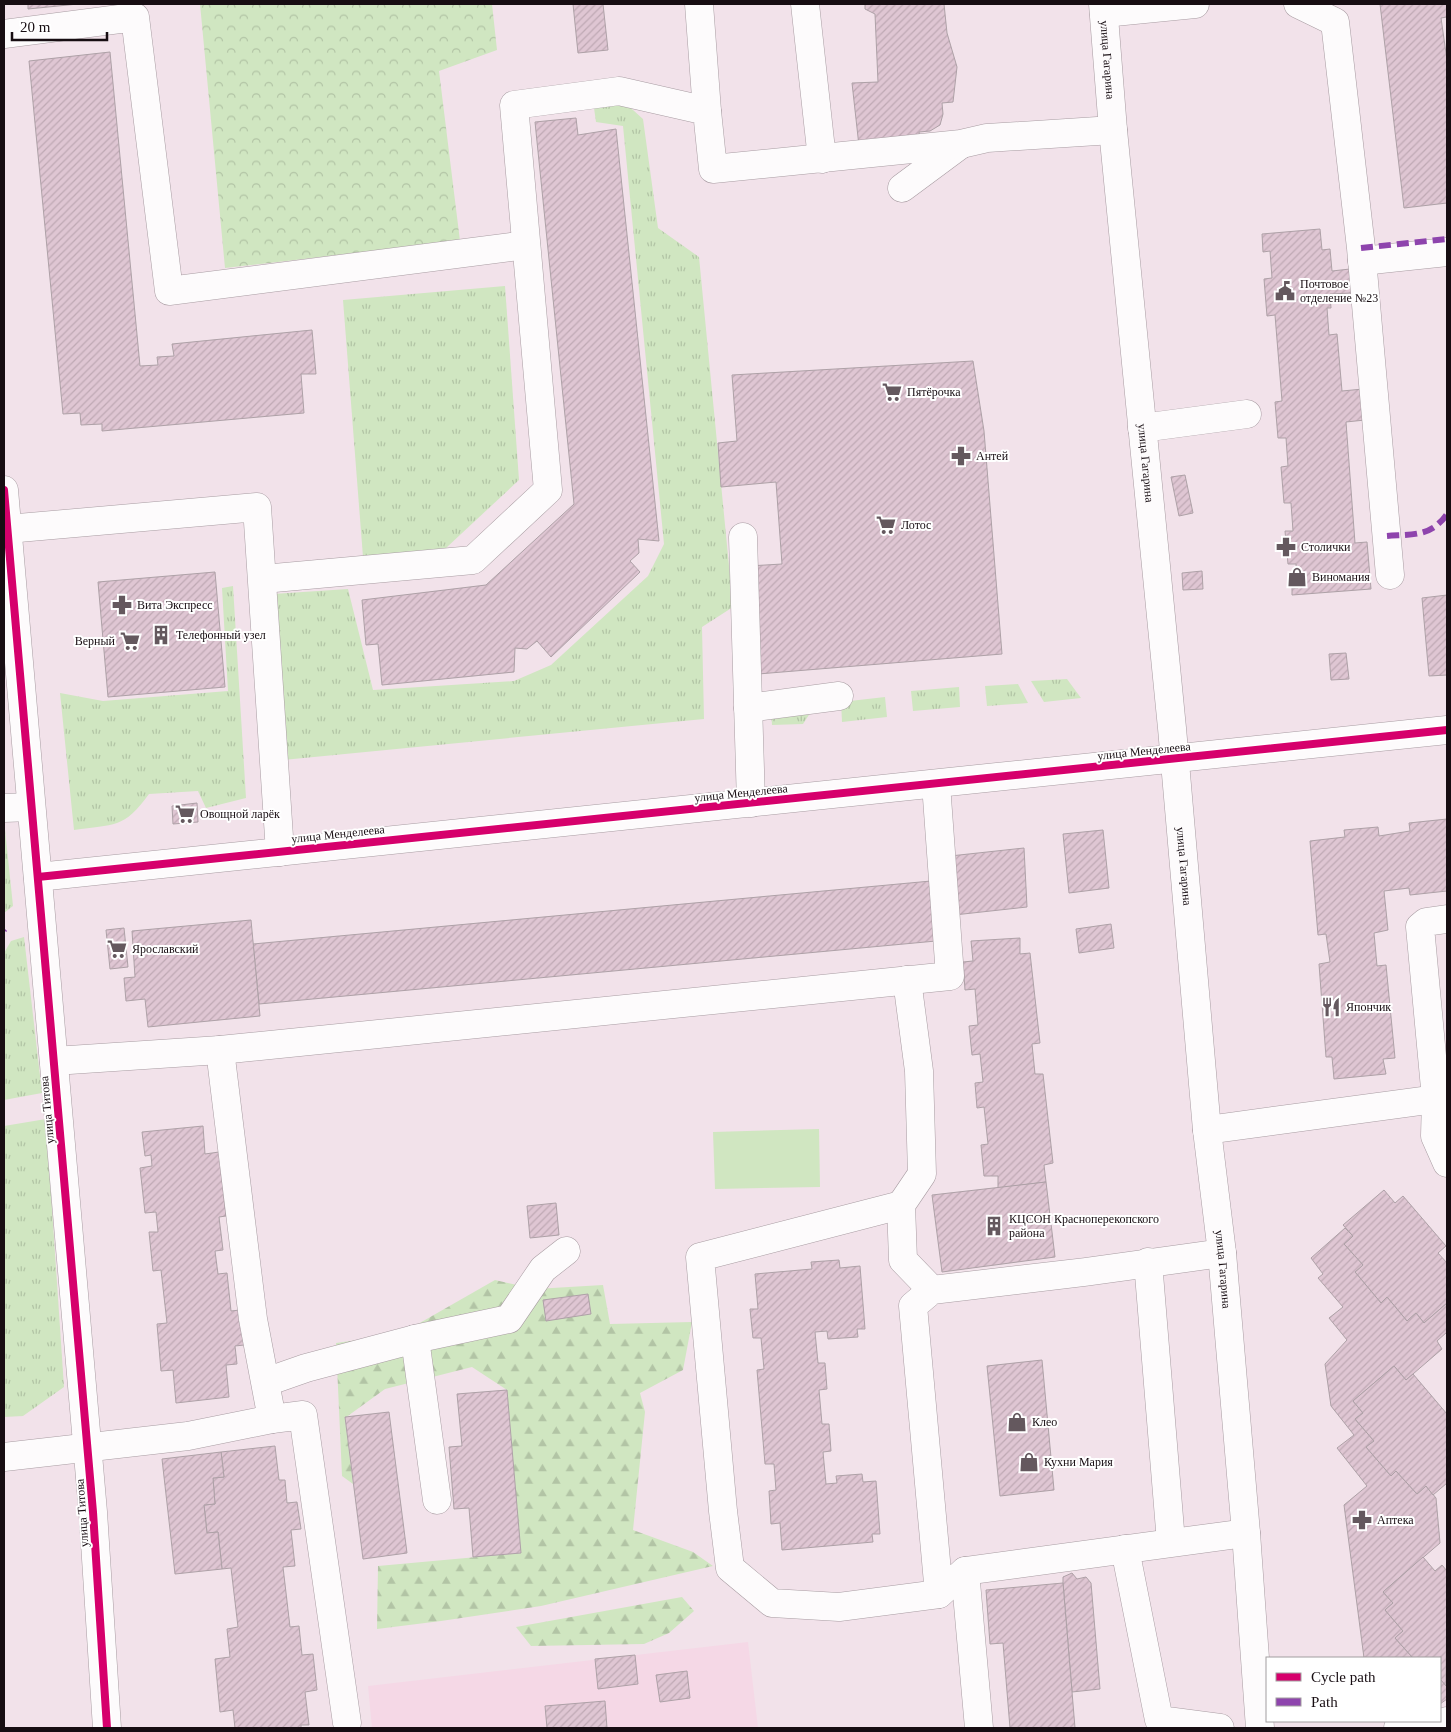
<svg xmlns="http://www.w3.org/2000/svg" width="1451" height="1732" font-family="'Times New Roman',serif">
<defs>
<pattern id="grass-tufts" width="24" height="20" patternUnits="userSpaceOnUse" patternTransform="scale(1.25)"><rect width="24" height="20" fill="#d0e6c1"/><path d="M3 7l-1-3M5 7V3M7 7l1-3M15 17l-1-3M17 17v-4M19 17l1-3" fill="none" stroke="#b2c4a5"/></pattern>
<pattern id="forest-firs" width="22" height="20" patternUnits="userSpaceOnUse" patternTransform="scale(1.25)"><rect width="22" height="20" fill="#d0e6c1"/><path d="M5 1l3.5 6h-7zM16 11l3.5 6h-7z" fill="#b2c4a5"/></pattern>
<pattern id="park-crowns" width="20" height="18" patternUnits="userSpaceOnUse" patternTransform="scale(1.25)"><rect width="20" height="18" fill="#d0e6c1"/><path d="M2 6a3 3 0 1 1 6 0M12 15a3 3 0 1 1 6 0" fill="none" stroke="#b2c4a5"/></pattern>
<pattern id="building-hatch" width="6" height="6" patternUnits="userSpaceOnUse" patternTransform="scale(1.25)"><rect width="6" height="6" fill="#dfc6d3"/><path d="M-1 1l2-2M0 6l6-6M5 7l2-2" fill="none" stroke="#bfa9b4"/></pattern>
</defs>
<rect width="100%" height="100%" fill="#f2e2ea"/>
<!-- built -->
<polygon fill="#f5d8e6" points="748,1642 758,1728 372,1728 368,1686"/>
<!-- grass -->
<g fill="url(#grass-tufts)">
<polygon points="623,101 643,119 658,228 699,257 733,607 702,627 704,719 283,760 273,594 348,589 373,690 514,681 551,665 648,576 664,544 623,126 596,122 594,108"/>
<polygon points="505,286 519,480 446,548 363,557 343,300"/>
<path d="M 233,586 L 246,798 L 206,808 L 198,791 L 149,794 C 124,829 114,824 74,830 L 60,693 L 103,701 L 228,691 L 222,588 Z"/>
<polygon points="1067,679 1081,698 1044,702 1031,681"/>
<polygon points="1018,684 1028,703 987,706 985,686"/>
<polygon points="959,687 960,707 913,711 911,691"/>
<polygon points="885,697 887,717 842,722 841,702"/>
<polygon points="816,704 803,724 772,725 771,711"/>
<polygon points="4,820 13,906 4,913"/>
<polygon points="24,937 42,1093 4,1100 4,953 11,941"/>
<polygon points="46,1119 64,1387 23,1416 4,1417 4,1126"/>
</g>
<!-- forest -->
<g fill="url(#forest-firs)">
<polygon points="495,1280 535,1289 603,1285 610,1324 692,1322 683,1370 640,1393 645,1412 633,1530 693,1552 713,1566 541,1606 441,1621 377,1629 378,1566 521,1553 507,1390 472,1367 385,1389 345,1418 353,1484 342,1476 336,1343 365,1339 418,1324"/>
<polygon points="682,1597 694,1611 669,1633 644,1644 531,1646 516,1627"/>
</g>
<!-- park -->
<polygon fill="url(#park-crowns)" points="200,4 492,4 497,50 439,71 460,241 225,268"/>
<!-- garden -->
<polygon fill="#d0e6c1" points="819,1129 820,1187 715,1189 713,1132"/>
<!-- building -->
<g fill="url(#building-hatch)" stroke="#aea1a7">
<polygon points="28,4 78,4 28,9"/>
<polygon points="573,4 603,4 608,50 578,53"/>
<polygon points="865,4 944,4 947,33 957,67 953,102 942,103 943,114 940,125 930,131 919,132 920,141 859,146 852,83 878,82 875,14 865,9"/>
<polygon points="1380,4 1447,4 1447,17 1441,18 1447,60 1447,203 1404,208"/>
<polygon points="110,52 140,366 158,365 157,357 174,356 172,344 312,330 316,374 301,374 304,413 102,431 102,424 81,425 80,413 63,414 29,61"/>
<polygon points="576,118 578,135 616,129 659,541 638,539 639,553 630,561 640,572 551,657 537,641 527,649 515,648 514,672 382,685 378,644 366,645 362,600 486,585 574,504 535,122"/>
<polygon points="1320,229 1322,250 1330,249 1332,271 1350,269 1352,293 1330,294 1331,308 1327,308 1329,335 1337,334 1342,391 1363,389 1365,420 1346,422 1355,543 1367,542 1371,589 1292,595 1292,588 1298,588 1296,564 1288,564 1285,531 1293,531 1291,503 1284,503 1281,467 1288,466 1286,438 1278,438 1275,402 1282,401 1275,315 1267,316 1264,279 1272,278 1270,251 1263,252 1262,234"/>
<polygon points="973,361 984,431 1002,654 758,674 749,566 782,564 776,482 721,487 718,443 737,441 732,375"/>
<polygon points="1185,475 1193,513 1179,516 1171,477"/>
<polygon points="1202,571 1203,589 1183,590 1182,573"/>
<polygon points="215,572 225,687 108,697 98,582"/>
<polygon points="1447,595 1447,675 1429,676 1422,598"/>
<polygon points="1346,653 1349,679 1331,680 1329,654"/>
<polygon points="197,803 198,822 173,824 172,806"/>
<polygon points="1447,819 1447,891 1410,895 1409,888 1384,891 1388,930 1374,933 1377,966 1386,965 1395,1058 1383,1059 1386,1074 1334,1079 1332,1057 1326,1057 1319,964 1330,962 1326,934 1318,935 1310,841 1345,837 1344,830 1378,827 1379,836 1410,831 1409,823"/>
<polygon points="1103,830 1109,888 1069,893 1063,834"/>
<polygon points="1024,848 1027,907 945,916 941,857"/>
<polygon points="931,881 936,941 259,1004 253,944"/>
<polygon points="251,920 260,1016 148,1027 145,999 126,1001 124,978 135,977 132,931"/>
<polygon points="1111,924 1114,948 1079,953 1076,929"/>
<polygon points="124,928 128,967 110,969 106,930"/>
<polygon points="1020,938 1020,954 1030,953 1040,1043 1032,1044 1035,1074 1043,1074 1053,1163 1044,1165 1046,1182 998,1188 998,1176 984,1176 981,1145 988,1144 984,1107 977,1108 975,1083 983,1082 980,1054 972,1055 969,1026 978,1025 975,989 965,990 963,962 973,961 971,941"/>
<polygon points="203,1126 205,1154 219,1152 226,1216 219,1217 223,1250 215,1251 218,1274 227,1273 231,1311 240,1310 244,1345 235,1346 237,1364 226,1365 229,1397 176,1403 173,1370 161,1371 157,1324 167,1323 161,1270 153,1271 149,1232 158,1232 156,1212 145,1213 140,1168 152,1166 151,1155 145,1156 142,1132"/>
<polygon points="1046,1182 1055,1257 942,1272 932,1195"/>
<polygon points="1384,1190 1395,1203 1403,1196 1446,1246 1438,1253 1447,1263 1447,1303 1424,1323 1416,1313 1407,1321 1387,1297 1381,1303 1355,1272 1363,1265 1344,1244 1353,1236 1343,1225"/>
<polygon points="556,1203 559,1235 530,1238 527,1206"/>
<polygon points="1345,1228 1353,1236 1344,1244 1363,1265 1355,1272 1381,1303 1387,1297 1407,1321 1416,1313 1424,1323 1447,1303 1447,1332 1437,1341 1442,1349 1406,1380 1394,1366 1353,1401 1363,1413 1355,1419 1374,1441 1366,1447 1391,1476 1396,1471 1417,1494 1426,1486 1436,1498 1440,1543 1383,1592 1393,1603 1385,1610 1403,1631 1395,1638 1413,1658 1364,1658 1344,1505 1367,1486 1337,1448 1354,1435 1331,1406 1325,1364 1347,1340 1329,1318 1343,1307 1318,1278 1323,1274 1311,1258"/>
<polygon points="839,1260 840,1268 860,1266 865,1329 857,1329 858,1337 828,1339 827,1331 815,1332 818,1363 825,1363 827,1389 819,1390 822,1424 829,1424 831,1451 823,1452 826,1484 837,1483 836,1476 862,1474 863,1482 876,1481 880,1534 872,1534 873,1542 782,1550 780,1523 771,1524 769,1491 776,1490 774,1464 765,1464 757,1370 764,1369 761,1338 753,1338 750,1309 758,1309 755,1274 812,1269 811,1262"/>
<polygon points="588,1294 591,1314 546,1321 543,1300"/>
<polygon points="1042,1360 1054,1490 1000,1496 987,1366"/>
<polygon points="1394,1366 1406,1380 1413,1374 1447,1414 1447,1483 1433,1495 1426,1486 1417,1494 1396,1471 1391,1476 1366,1447 1374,1441 1355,1419 1363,1413 1353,1401"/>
<polygon points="507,1390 521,1553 473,1557 469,1508 454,1509 449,1447 462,1446 457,1394"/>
<polygon points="389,1412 407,1553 363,1559 345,1417"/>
<polygon points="275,1446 279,1480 285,1480 287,1503 297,1502 301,1529 291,1530 295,1566 283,1567 290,1627 299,1626 302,1655 313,1654 317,1690 305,1692 309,1725 301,1725 301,1728 235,1728 233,1710 220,1712 215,1659 230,1657 227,1629 238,1627 231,1568 222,1569 218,1532 207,1533 204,1505 215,1504 213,1478 224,1477 221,1452"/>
<polygon points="221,1452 224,1477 213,1478 215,1504 204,1505 207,1533 218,1532 222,1569 175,1574 162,1459"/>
<polygon points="1423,1557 1435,1571 1442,1565 1447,1571 1446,1686 1440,1679 1440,1658 1413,1658 1395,1638 1403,1631 1385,1610 1393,1603 1383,1592"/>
<polygon points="1072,1573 1077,1579 1086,1577 1091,1583 1100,1689 1072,1692 1063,1583 1063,1577"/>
<polygon points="1063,1583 1075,1728 1010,1728 1003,1643 990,1644 986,1590"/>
<polygon points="635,1655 638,1684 598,1689 595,1659"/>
<polygon points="687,1671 690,1698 660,1702 656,1675"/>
<polygon points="1440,1679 1446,1686 1447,1684 1447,1699 1440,1704"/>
<polygon points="605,1701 607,1728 547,1728 545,1706"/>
</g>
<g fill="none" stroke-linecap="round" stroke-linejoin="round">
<defs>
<g id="minor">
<polyline points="699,4 707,111"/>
<polyline points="805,4 822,159"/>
<polyline points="1298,4 1335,22 1361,248 1390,575"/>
<polyline points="1104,13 1195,4"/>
<polyline points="4,34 135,17 169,291 526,245"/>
<polyline points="902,188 960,145"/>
<polyline points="1362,261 1447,252"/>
<polyline points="1142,428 1247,414"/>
<polyline points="4,490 93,1512 107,1728"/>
<polyline points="7,529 257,507 280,852"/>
<polyline points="743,537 751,803"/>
<polyline points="263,579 473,560 548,490 514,105 619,91 707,111 713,169 961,144 987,138 1113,130"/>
<polyline points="748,708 839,696"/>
<polyline points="4,808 31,807"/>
<polyline points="38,877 1447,730"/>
<polyline points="1447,919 1426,922 1420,927 1436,1099 1435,1136 1447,1163"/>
<polyline points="907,980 919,1071 922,1174 901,1205 903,1260 932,1290"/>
<polyline points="54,1061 220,1050 950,976 936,784"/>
<polyline points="1207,1130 1436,1099"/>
<polyline points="901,1205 700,1257 723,1511 730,1568 772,1603 839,1607 939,1594"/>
<polyline points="1222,1253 1085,1272 932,1290 913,1306 939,1594 965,1571 1246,1533"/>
<polyline points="1148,1262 1171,1542"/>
<polyline points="415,1339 509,1319 543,1269 566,1251"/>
<polyline points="266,1382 306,1368 415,1339 437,1500"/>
<polyline points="272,1419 303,1415 347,1723"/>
<polyline points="4,1457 188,1436 272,1419 253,1319 220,1050"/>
<polyline points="1125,1549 1159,1720 1220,1728"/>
<polyline points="965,1571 979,1728"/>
<polyline points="1398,1728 1432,1727 1447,1721"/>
</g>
<g id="major">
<path id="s1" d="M 1103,4 L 1113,130 L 1172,728 L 1207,1130 L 1222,1253 L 1246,1533 L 1260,1728"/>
</g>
</defs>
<!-- minor casing -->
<use href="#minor" stroke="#a89ca2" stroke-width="29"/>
<!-- major casing -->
<use href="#major" stroke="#a89ca2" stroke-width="29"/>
<!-- minor -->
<use href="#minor" stroke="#fdfbfc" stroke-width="28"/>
<!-- major -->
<use href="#major" stroke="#fdfbfc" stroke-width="28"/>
<!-- quiet -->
<g stroke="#8e44ad" stroke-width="6" stroke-dasharray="12 6" stroke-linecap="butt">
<polyline points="1361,248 1447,239"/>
<path d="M 1387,536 C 1413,534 1431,537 1447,514"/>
<polyline points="4,930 5,929"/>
</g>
<defs>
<g id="cycleway">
<polyline points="4,490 93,1512 107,1728"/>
<polyline points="38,877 1447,730"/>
</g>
</defs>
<!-- cycleway casing -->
<use href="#cycleway" stroke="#fff" stroke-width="11"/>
<!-- cycleway -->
<use href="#cycleway" stroke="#d6006c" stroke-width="8"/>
</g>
<!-- icons -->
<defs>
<symbol id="civic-bare" viewBox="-9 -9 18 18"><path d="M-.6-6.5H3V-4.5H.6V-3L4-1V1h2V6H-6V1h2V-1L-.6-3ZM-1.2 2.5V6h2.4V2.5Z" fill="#64585e" stroke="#fff" stroke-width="2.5" paint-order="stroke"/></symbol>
<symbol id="supermarket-bare" viewBox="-9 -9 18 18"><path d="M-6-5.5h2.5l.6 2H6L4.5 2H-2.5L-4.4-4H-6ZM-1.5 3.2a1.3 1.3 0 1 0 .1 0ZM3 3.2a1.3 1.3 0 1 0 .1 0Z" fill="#64585e" stroke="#fff" stroke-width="2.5" paint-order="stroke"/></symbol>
<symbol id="pharmacy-bare" viewBox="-9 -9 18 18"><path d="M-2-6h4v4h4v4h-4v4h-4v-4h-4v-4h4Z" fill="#64585e" stroke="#fff" stroke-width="2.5" paint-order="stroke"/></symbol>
<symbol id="shop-bare" viewBox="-9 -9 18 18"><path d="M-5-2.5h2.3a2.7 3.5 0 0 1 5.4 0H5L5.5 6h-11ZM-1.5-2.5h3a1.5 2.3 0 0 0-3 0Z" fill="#64585e" stroke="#fff" stroke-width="2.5" paint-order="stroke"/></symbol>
<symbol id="building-bare" viewBox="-9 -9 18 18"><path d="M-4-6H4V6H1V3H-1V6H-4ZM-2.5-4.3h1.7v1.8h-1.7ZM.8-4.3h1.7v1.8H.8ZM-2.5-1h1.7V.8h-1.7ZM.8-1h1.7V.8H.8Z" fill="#64585e" stroke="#fff" stroke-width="2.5" paint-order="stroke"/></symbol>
<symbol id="restaurant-bare" viewBox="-9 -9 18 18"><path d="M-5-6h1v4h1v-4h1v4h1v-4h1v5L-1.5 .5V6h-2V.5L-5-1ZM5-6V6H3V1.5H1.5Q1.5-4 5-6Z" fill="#64585e" stroke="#fff" stroke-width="2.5" paint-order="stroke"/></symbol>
</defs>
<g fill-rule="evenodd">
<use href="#civic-bare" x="1271" y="277" width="28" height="28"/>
<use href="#supermarket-bare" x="878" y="378" width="28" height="28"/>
<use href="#pharmacy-bare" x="947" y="442" width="28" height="28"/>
<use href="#supermarket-bare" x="872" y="511" width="28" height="28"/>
<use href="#pharmacy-bare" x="1272" y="533" width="28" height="28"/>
<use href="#shop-bare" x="1283" y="563" width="28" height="28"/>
<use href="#pharmacy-bare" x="108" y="591" width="28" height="28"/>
<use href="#building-bare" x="147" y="621" width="28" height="28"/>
<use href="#supermarket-bare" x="116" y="627" width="28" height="28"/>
<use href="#supermarket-bare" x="171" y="800" width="28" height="28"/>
<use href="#supermarket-bare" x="103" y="935" width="28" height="28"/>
<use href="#restaurant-bare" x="1317" y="993" width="28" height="28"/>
<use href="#building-bare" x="980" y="1212" width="28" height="28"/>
<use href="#shop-bare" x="1003" y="1408" width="28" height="28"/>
<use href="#shop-bare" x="1015" y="1448" width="28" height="28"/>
<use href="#pharmacy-bare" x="1348" y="1506" width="28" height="28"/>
</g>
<g text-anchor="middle" stroke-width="4" stroke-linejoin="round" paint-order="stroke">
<!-- street labels -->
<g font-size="12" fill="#170d12" stroke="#fff">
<text dy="4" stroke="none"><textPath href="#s1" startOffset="56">улица Гагарина</textPath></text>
<text dy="4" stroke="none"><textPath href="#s1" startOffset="461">улица Гагарина</textPath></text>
<text transform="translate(1144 751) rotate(-6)" y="4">улица Менделеева</text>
<text transform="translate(741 793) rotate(-6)" y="4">улица Менделеева</text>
<text transform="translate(338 834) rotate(-6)" y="4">улица Менделеева</text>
<text dy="4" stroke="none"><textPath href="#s1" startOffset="866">улица Гагарина</textPath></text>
<text transform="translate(47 1110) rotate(-95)" y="4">улица Титова</text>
<text dy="4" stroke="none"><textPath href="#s1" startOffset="1271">улица Гагарина</textPath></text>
<text transform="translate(82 1513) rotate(-94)" y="4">улица Титова</text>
</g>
<!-- poi labels -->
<g font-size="12" fill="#170d12" stroke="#fff" text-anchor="start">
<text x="1300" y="288">Почтовое<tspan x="1300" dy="14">отделение №23</tspan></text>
<text x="907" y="396">Пятёрочка</text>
<text x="976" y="460">Антей</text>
<text x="901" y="529">Лотос</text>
<text x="1301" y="551">Столички</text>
<text x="1312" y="581">Виномания</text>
<text x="137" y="609">Вита Экспресс</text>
<text x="176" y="639">Телефонный узел</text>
<text x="115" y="645" text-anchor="end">Верный</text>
<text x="200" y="818">Овощной ларёк</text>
<text x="132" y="953">Ярославский</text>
<text x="1346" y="1011">Япончик</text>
<text x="1009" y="1223">КЦСОН Красноперекопского<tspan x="1009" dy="14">района</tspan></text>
<text x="1032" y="1426">Клео</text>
<text x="1044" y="1466">Кухни Мария</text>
<text x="1377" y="1524">Аптека</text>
</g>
</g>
<!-- border -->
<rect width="1451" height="1732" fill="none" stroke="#170d12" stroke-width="10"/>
<!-- legend -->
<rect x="1266" y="1657" width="175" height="65" fill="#ffffff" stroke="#a29ea0"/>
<rect x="1276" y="1673" width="25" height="8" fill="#d6006c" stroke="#a29ea0"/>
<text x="1311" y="1682" font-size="15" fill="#170d12">Cycle path</text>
<rect x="1276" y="1698" width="25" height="8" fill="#8e44ad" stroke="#a29ea0"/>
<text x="1311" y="1707" font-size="15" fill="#170d12">Path</text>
<!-- scale -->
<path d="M12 32v8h95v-8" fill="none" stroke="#170d12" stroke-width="2.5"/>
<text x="20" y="32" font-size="15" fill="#170d12" stroke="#ffffff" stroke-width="4" paint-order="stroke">20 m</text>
</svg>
